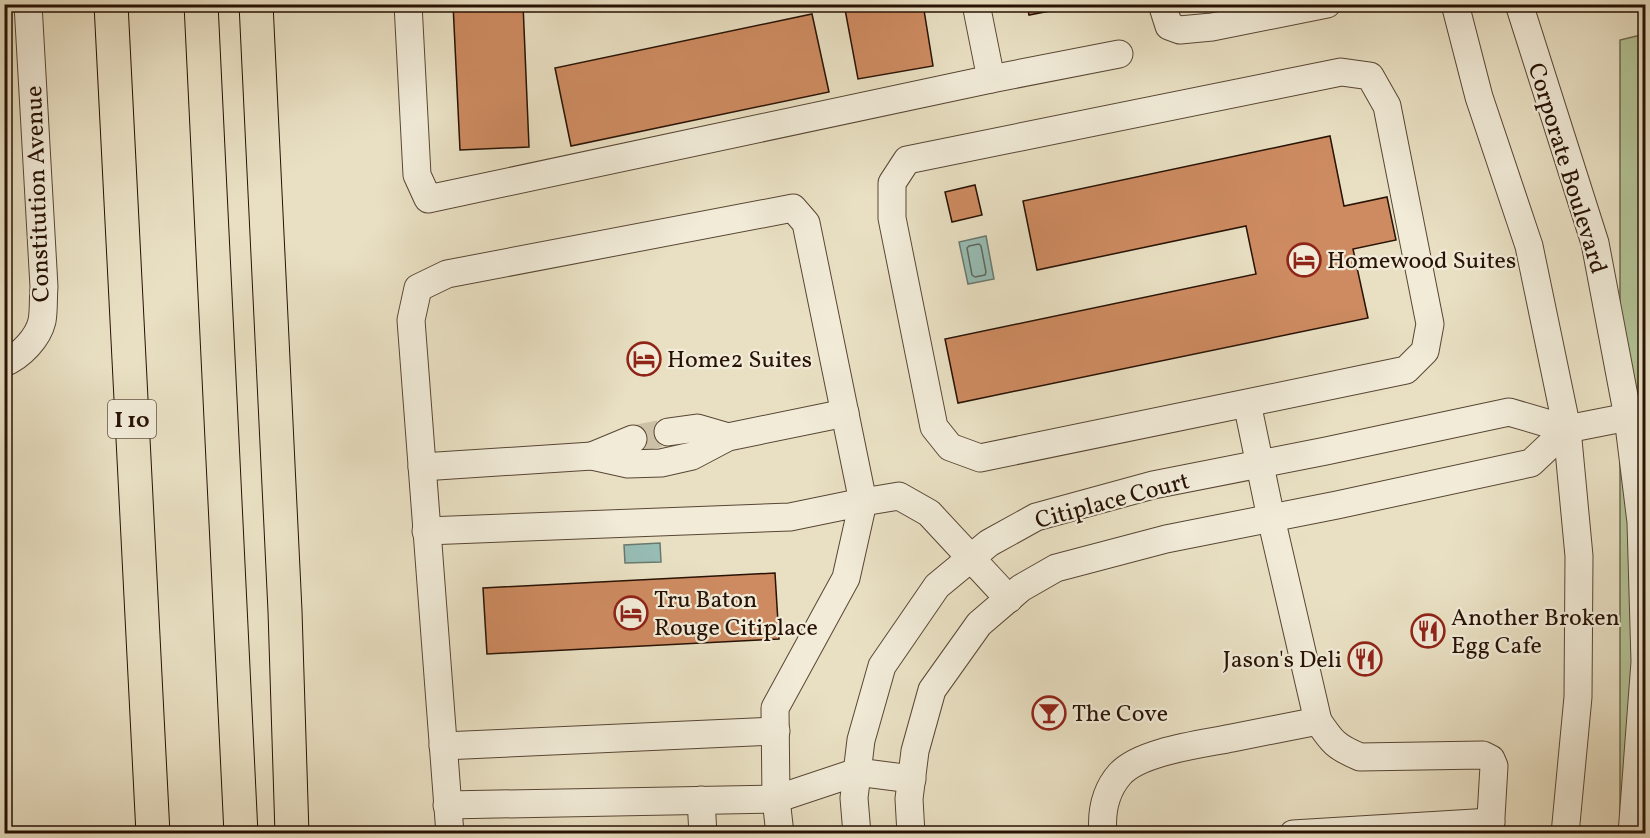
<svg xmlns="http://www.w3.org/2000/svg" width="1650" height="838" font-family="Vollkorn,serif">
<rect width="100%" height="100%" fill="#e9e0c3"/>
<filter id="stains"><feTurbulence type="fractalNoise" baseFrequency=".00333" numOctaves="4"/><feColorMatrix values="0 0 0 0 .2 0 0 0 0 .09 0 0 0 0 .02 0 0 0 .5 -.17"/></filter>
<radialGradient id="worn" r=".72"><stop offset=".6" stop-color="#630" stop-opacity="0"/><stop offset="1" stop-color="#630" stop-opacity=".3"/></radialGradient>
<!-- green -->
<polygon fill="#b3c396" stroke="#6d6a4e" stroke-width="1.5" points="1645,34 1645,834 1620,833 1620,40"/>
<!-- water -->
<g fill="#97bdb5" stroke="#6a796f" stroke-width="1.5">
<polygon points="986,236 994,279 968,284 959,242"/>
<polygon points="660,543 661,562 625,563 624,545"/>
</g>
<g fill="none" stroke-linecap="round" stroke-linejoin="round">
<!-- shore -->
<polygon stroke="#5f685d" stroke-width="1.5" points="979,244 981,246 986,272 985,275 975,277 972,275 967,248 969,246"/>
</g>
<!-- building -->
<g fill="#ce8b61" stroke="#271205" stroke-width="1.5">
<polygon points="453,4 523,4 529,147 460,150"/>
<polygon points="844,4 923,4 933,66 858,79"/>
<polygon points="1027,4 1085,4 1029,15"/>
<polygon points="812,14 829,92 571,146 555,68"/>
<polygon points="1330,136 1344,206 1387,197 1396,240 1353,249 1368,318 958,403 945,339 1256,274 1246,226 1037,270 1023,201"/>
<polygon points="975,185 982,215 952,222 945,192"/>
<polygon points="775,573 779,639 487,654 483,588"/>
</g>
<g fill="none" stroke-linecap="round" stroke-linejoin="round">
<!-- minor-tunnel -->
<polyline stroke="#ccc1a6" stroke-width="27" stroke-dasharray="27 14" stroke-linecap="butt" points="633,439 668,432"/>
<defs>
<g id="minor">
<polyline points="408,4 417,175 428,199 991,79 976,4"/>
<polyline points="1162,4 1169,26 1180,30 1212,27 1327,4"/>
<polyline points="1455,4 1479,97 1529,246 1567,429 1579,556 1578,697 1565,834"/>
<polyline points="1519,4 1595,243 1628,417 1641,522 1645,662 1632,834"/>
<polyline points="991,79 1119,54"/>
<path d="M 4,363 C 21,356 38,338 42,321 C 44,310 43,297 44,287 L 28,4"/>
<path d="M 1247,403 L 1406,370 L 1425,351 L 1430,324 L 1387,106 L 1370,76 L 1341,72 L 907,160 L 892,183 L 892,218 L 934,427 L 950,447 L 980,458 L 1247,403 L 1271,518 L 1318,721 C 1332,742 1336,747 1360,757 L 1483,755 L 1491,759 L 1494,766 L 1490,834"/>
<polyline points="668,432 697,428 728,437"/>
<polyline points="592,456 633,439"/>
<polyline points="422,467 592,456 628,464 661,463 692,456 728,437 845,413"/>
<polyline points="426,531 790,517 863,502 846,578 775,708 776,799 780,834"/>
<polyline points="443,746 776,731"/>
<polyline points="701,800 703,834"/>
<polyline points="447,805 776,799 857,772 912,779"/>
<polyline points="450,834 411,320 418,288 447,274 793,208 806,223 863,502 899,496 929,513 1009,599"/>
<polyline points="857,834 854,798 861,740 882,666 937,586 989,543 1036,517 1153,485 1326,451 1509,412 1567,429 1628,417"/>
<polyline points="911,834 909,799 915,751 932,690 979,624 1021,588 1056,568 1166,539 1337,505 1531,463 1567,429"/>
<path d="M 1103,834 C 1101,812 1105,791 1120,774 C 1141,751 1203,744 1232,738 C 1261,732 1289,727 1318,721"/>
<polyline points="1293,834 1491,822"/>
</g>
<g id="highway">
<polyline points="111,4 153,834"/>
<polyline points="201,4 241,834"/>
<polyline points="256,4 285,611 292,834"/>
</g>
</defs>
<!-- minor casing -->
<use href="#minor" stroke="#584634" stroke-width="29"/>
<!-- highway casing -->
<use href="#highway" stroke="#271205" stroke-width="35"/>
<!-- minor -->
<use href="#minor" stroke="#f1ebd8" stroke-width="27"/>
<!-- highway -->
<use href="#highway" stroke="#e9e0c3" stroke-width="33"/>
</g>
<!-- icons -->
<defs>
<symbol id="hotel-ring" viewBox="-11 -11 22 22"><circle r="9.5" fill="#f1ebd8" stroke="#8f2418" stroke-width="1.5"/><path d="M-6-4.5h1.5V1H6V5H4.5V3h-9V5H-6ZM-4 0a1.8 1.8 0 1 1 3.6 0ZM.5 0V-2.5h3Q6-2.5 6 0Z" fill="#8f2418"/></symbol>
<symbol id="restaurant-ring" viewBox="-11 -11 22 22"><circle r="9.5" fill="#f1ebd8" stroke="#8f2418" stroke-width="1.5"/><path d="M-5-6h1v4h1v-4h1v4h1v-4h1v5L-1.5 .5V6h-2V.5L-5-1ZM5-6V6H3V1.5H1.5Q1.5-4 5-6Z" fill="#8f2418"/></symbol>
<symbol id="bar-ring" viewBox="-11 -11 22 22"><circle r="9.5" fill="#f1ebd8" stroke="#8f2418" stroke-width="1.5"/><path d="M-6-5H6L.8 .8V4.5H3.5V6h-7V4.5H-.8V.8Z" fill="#8f2418"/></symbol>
</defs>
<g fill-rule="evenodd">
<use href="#hotel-ring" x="1285" y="241" width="38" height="38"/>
<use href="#hotel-ring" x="625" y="340" width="38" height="38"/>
<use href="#hotel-ring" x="612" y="594" width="38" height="38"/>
<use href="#restaurant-ring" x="1409" y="612" width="38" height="38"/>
<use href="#restaurant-ring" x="1346" y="640" width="38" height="38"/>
<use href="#bar-ring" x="1030" y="694" width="38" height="38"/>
</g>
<g text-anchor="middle" stroke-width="4.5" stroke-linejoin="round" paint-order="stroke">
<!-- shield labels -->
<rect fill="#f1ebd8" stroke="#645344" stroke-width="1.5" x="108" y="400" width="48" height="38" rx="4.5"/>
<g font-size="22" font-weight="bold" fill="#271205">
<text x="132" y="427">I 10</text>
</g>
<!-- street labels -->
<g font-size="24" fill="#271205" stroke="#f1ebd8">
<text transform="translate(1568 168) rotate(73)" y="8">Corporate Boulevard</text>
<text transform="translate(37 194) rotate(-92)" y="8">Constitution Avenue</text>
<text transform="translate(1112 500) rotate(-15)" y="8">Citiplace Court</text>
</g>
<!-- poi labels -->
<g font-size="24" fill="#271205" stroke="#f1ebd8" text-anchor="start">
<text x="1327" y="268">Homewood Suites</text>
<text x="667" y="367">Home2 Suites</text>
<text x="654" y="607">Tru Baton<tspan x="654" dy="28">Rouge Citiplace</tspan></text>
<text x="1451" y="625">Another Broken<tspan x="1451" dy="28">Egg Cafe</tspan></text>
<text x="1342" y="667" text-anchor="end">Jason's Deli</text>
<text x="1072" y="721">The Cove</text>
</g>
</g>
<!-- margin -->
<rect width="1650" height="838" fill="none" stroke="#e9e0c3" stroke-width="24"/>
<rect x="6" y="6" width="1638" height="826" fill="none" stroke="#271205" stroke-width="3"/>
<rect x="12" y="12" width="1626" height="814" fill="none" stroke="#271205" stroke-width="1.5"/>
<rect width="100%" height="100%" filter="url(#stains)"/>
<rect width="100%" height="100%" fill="url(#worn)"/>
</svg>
